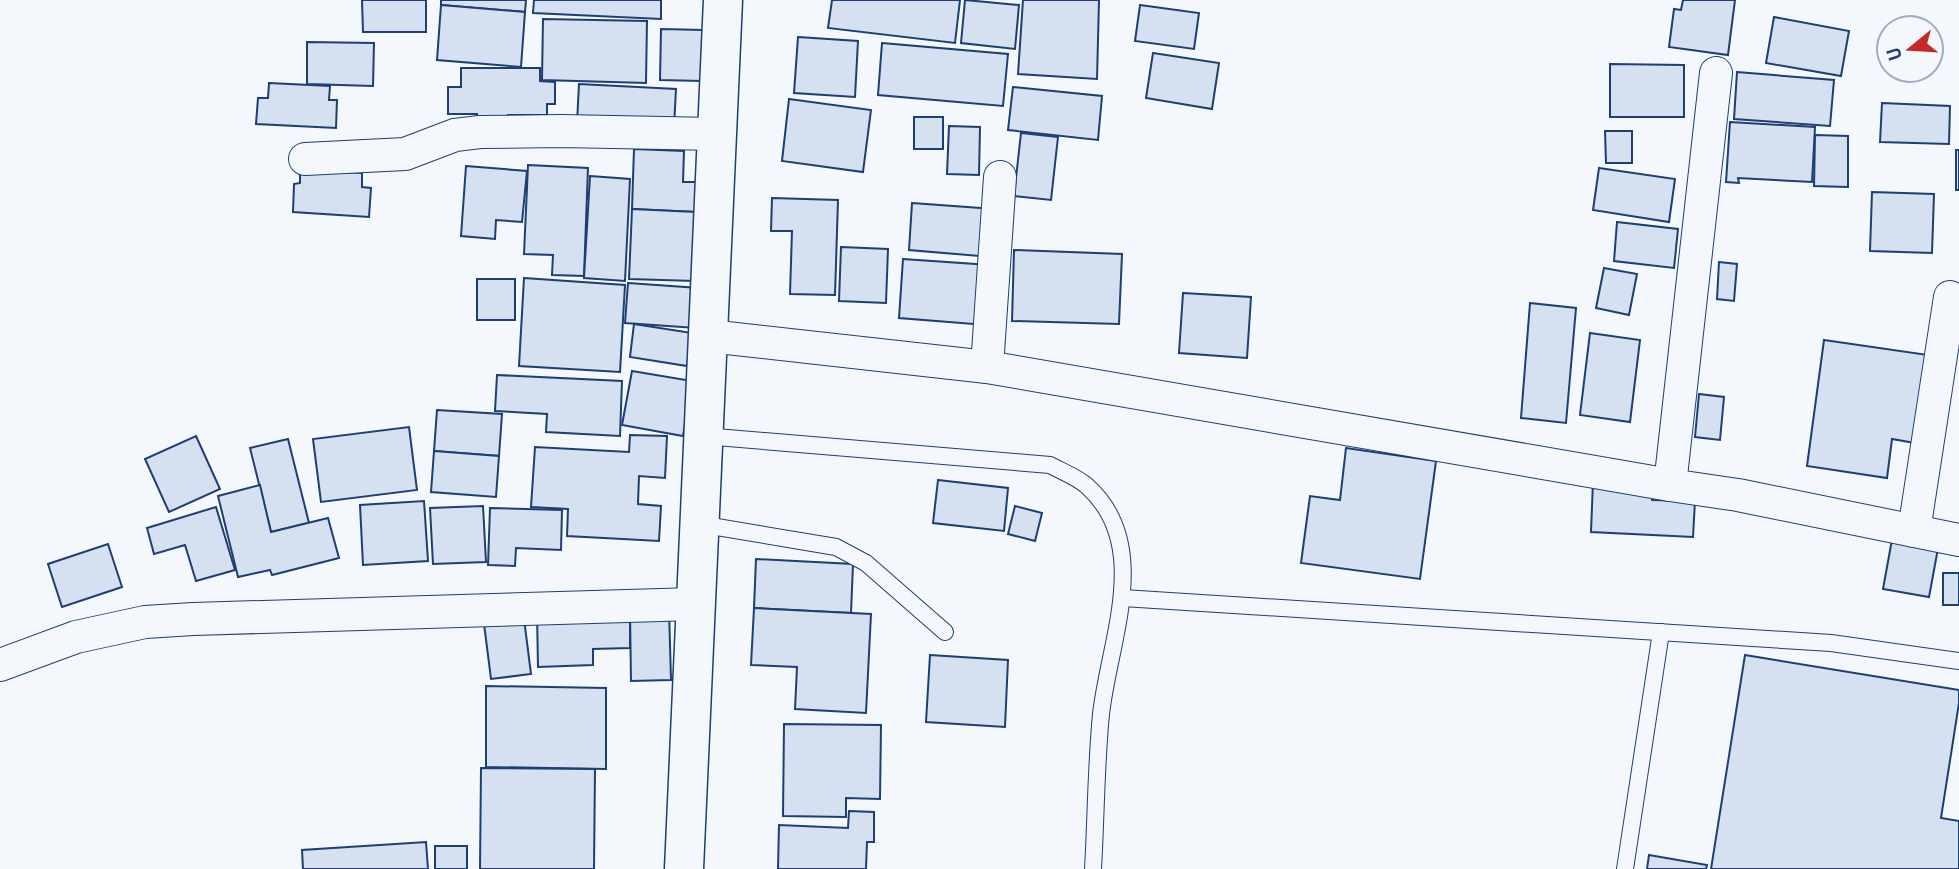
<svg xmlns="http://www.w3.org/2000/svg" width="1959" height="869" font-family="'PT Sans',sans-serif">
<rect width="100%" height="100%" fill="#f4f7fb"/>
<!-- building -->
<g fill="#d5e0f0" stroke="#1d3f73" stroke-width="2">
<polygon points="362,0 426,0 426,32 363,32"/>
<polygon points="441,0 526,0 525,12 441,5"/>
<polygon points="534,0 661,0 661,19 533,13"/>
<polygon points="832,0 960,0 955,43 828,28"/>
<polygon points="965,0 1019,5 1015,49 961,43"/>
<polygon points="1023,0 1099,0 1097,79 1018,74"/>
<polygon points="1683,0 1735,0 1728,55 1669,47 1674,9 1681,10"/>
<polygon points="441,5 525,12 521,67 437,60"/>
<polygon points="1140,5 1199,13 1194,49 1135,41"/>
<polygon points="1774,17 1849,31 1841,76 1766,63"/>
<polygon points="543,19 647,21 646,83 542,80"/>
<polygon points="661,29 703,30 702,81 660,80"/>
<polygon points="798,37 858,41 855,97 794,93"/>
<polygon points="307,42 374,43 373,86 307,84"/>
<polygon points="882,43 1008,54 1003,106 878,95"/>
<polygon points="1153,53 1219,63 1212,109 1146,98"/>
<polygon points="1610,64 1684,65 1684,117 1610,117"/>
<polygon points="461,68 540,68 540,81 555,82 555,104 547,104 547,115 508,115 509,125 477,125 477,114 448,114 448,87 461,87"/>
<polygon points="1737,72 1834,80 1830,126 1734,119"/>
<polygon points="269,83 330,86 329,100 337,100 336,128 256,124 258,98 268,98"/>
<polygon points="579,84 676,89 674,127 577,123"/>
<polygon points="1013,87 1102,96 1098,140 1008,130"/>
<polygon points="789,99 871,110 863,172 782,161"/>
<polygon points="1882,103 1950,106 1949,144 1880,142"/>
<rect x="914" y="117" width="29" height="32"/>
<polygon points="1730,122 1815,127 1812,182 1738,178 1739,183 1726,182"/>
<polygon points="949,126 980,127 979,175 947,174"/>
<polygon points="1605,131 1632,131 1632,163 1606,163"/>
<polygon points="1021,133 1058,137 1051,200 1014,196"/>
<polygon points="1815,135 1848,136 1848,187 1814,186"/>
<polygon points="634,149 684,151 683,182 697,182 696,212 632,209"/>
<rect x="1956" y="150" width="3" height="40"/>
<polygon points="528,165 588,168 584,276 552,275 553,255 524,254"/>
<polygon points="466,166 527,171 522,222 496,220 495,239 461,236"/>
<polygon points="1599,168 1675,179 1669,222 1593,210"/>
<polygon points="300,169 362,173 362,187 371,188 369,217 293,212 294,184 300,183"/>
<polygon points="590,176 630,179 625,281 584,278"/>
<polygon points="1872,192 1934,194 1932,253 1870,251"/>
<polygon points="772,198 838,200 835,295 790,294 792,231 771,231"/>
<polygon points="912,203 994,209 991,257 909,250"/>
<polygon points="632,209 696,212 694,281 629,279"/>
<polygon points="1617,222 1678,229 1674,268 1614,261"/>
<polygon points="841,247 888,249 886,303 839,301"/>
<polygon points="1014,250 1122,254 1119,324 1012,321"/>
<polygon points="903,259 990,265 986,325 899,318"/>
<polygon points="1719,262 1737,264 1734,301 1717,299"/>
<polygon points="1604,268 1637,274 1629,315 1596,308"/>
<polygon points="524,278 625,285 620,372 519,366"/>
<rect x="477" y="279" width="38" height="41"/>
<polygon points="628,283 699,288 696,328 625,323"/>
<polygon points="1183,293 1251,297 1247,358 1179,353"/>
<polygon points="1530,303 1576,308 1566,423 1521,418"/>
<polygon points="634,324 692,333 687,366 630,357"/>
<polygon points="1590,333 1640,340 1630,422 1580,415"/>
<polygon points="1824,340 1928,355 1915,443 1892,439 1887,478 1807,466"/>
<polygon points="632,371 692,381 683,436 622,425"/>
<polygon points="497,375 622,381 620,436 546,432 547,414 495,411"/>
<polygon points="1699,394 1724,397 1720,440 1695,437"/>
<polygon points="437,410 502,414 499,456 434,451"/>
<polygon points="409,427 417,490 321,502 313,439"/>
<polygon points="630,435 667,436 665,478 639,476 638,504 661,506 659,541 567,536 568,509 531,507 535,447 629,452"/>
<polygon points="196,436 220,489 169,512 145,459"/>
<polygon points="288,439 309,523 271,532 250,448"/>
<polygon points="1346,448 1436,461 1420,579 1301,563 1310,496 1340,500"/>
<polygon points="434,451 499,456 496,497 431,492"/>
<polygon points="938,480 1008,488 1004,531 933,523"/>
<polygon points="1593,481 1653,483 1652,500 1695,501 1693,537 1591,532"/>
<polygon points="260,485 271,532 328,518 339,558 272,575 270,570 238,577 218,496"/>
<polygon points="424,501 428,561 363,565 360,505"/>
<polygon points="483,506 486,562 433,564 430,508"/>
<polygon points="1015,506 1042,513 1035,541 1008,534"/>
<polygon points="216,507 235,570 196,581 185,545 154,554 147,528"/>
<polygon points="490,508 562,510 561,550 516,548 515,566 488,565"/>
<polygon points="1893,534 1939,543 1929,597 1883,589"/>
<polygon points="108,544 122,587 62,607 48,564"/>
<polygon points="756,559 853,564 851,613 754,608"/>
<rect x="1943" y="573" width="16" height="32"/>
<polygon points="754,608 871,614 866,713 795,709 797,667 751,665"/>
<polygon points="669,610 671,680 631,681 630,612"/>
<polygon points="523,611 531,674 491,679 483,616"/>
<polygon points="630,612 630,648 593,649 593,665 538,667 537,613"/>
<polygon points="930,655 1008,660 1005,727 926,722"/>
<polygon points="1745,655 1959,690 1959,703 1941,818 1959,821 1959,869 1711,869"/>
<polygon points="486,686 606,688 606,769 486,767"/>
<polygon points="784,724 881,725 880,799 846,798 846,817 783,816"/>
<polygon points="481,768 595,769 594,869 480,869"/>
<polygon points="849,811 874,812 874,842 867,842 866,869 778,869 779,825 848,828"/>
<polygon points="426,842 428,869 303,869 302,850"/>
<rect x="435" y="846" width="32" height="23"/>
<polygon points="1649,855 1707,865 1706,869 1647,869"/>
</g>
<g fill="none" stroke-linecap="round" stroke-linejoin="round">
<defs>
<g id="lane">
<path d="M 704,436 L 1050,465 C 1061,471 1077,477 1087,486 C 1153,545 1109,641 1101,714 C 1096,765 1096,818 1093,869"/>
<polyline points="699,524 836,547 866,563 945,632"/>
<polyline points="1123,598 1831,643 1959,661"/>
<polyline points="1625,869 1661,632"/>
</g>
<g id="street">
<polyline points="305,159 405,154 455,135 480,132 561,131 716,134"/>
<polyline points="709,336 987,367 1670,485 1738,495 1959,540"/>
<polyline points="987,367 1000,177"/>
<polyline points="1670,485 1716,73"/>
<polyline points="1914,531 1950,297"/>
<polyline points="0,665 76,637 145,622 193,619 695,604"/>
</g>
<polyline id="primary" points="684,869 723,0"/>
</defs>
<!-- lane casing -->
<use href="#lane" stroke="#1d3f73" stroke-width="18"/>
<!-- street casing -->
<use href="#street" stroke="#1d3f73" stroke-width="34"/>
<!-- primary casing -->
<use href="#primary" stroke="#1d3f73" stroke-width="41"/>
<!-- lane -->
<use href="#lane" stroke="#f4f7fb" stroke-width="16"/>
<!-- street -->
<use href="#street" stroke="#f4f7fb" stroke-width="32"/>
<!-- primary -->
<use href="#primary" stroke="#f4f7fb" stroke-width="38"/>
</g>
<!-- north arrow -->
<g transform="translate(1910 49) rotate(252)"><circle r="33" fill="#f4f7fb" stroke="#9eadc5" stroke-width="2"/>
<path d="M0-5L12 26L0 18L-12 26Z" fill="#c62828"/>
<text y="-10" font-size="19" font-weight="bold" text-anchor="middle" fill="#1d3f73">U</text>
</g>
</svg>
